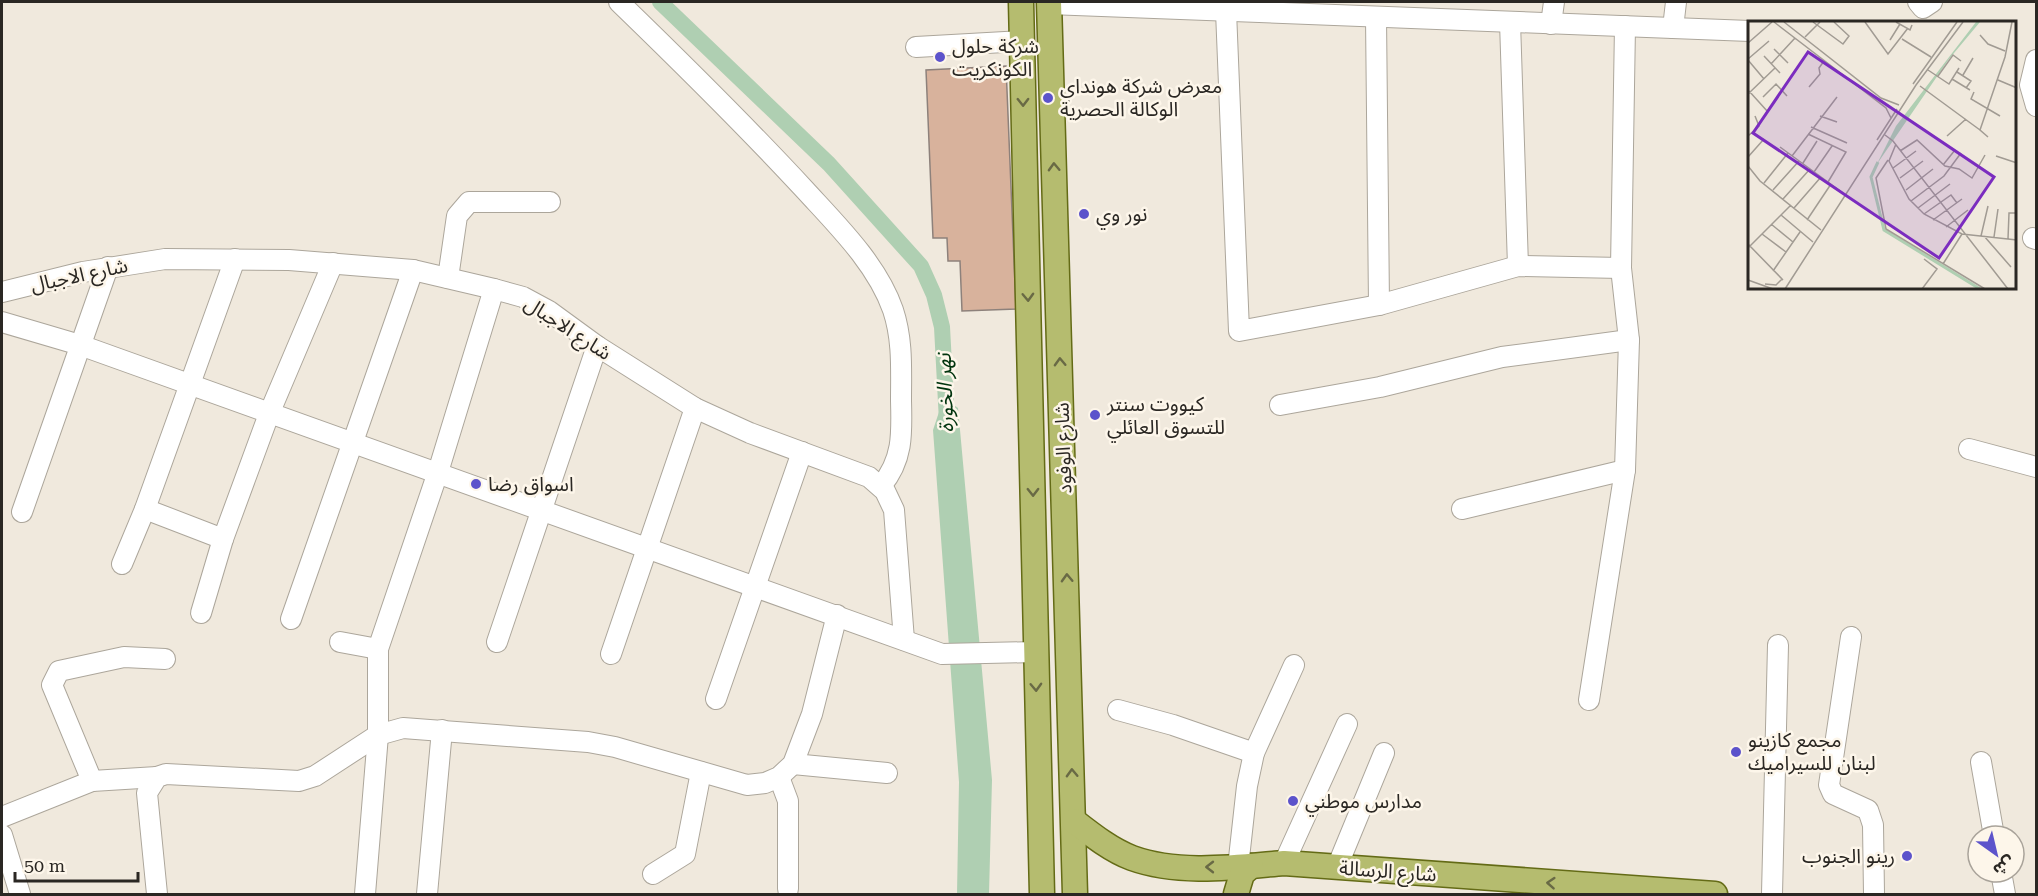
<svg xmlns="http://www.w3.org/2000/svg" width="2038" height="896" font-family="'Roboto Serif','Noto Sans Arabic',serif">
<rect width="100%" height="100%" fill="#f0e9dd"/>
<!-- water -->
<polygon fill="#afcfb2" points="947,400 958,408 992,780 989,894 957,894 959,782 933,430 939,412"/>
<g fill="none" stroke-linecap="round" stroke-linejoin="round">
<!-- canal -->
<polyline stroke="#afcfb2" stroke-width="16" points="660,2 829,164 921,266 934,295 942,327 947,421"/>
</g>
<!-- building -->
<polygon fill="#d8b29c" stroke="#8d817b" stroke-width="1.5" points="1006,66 1016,309 962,311 960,261 948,261 947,238 933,238 926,70"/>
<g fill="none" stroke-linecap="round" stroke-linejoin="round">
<defs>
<g id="minor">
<path d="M 619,2 C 682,63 745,125 805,190 C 837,225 877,264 893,310 C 903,340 901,370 901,401 C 902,434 903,460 881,486"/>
<polyline points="1918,2 1923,8 1932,2"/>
<polyline points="1049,4 1750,31"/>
<polyline points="1226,11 1239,331 1379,305 1518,266 1621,268"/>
<polyline points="1376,17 1379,305"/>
<polyline points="1510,22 1518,266"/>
<polyline points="1551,24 1554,2"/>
<polyline points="1673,28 1676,2"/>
<polyline points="916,47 1022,41"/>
<polyline points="2036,60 2030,85 2036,106"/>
<polyline points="2033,238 2036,239"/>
<polyline points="448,278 457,216 469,202 550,202"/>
<polyline points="2,292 83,272 165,259 289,260 413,270 494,289 523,297 549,311 597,346 695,408 750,433 869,477 885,491 894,510 904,640"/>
<polyline points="2,322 80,345 942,654 1035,652"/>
<polyline points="1280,405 1380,387 1502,357 1629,340"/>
<polyline points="1969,449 2036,467"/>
<polyline points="145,509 223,539 269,414 333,263"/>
<polyline points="1462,509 1625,470"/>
<polyline points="22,512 108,267"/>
<polyline points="122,564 145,509 235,259"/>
<polyline points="201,613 223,539"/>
<polyline points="291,619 413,270"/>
<polyline points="1851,637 1829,785 1833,794 1868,810 1873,825 1874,894"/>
<polyline points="340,642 378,649"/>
<polyline points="497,642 597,346"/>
<polyline points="611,654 695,408"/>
<polyline points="716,699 802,452"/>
<polyline points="1589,700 1625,470 1629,340 1621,268 1625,26"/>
<polyline points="1118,710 1173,725 1254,753"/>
<polyline points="1981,762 1994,836"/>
<polyline points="793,764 887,773"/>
<polyline points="779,777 788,801 788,889"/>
<polyline points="92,781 52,685 59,671 124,657 165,659"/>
<polyline points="2,817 92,781 157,777"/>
<polyline points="2,835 20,894"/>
<polyline points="1284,863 1347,724"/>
<polyline points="1238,867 1247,786 1254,753 1294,665"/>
<polyline points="1337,867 1384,753"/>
<polyline points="2001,872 2005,894"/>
<polyline points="653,874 685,854 701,772"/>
<polyline points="157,894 147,793 157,777 166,774 299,781 315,776 378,735 403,728 588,742 615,747 747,785 765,783 779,777 793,764 812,714 837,615"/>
<polyline points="365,894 378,735 378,649 438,472 494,289"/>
<polyline points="427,894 442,730"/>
<polyline points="1772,894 1778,645"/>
</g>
<g id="major">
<polyline points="1021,2 1042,894"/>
<polyline points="1049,2 1075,894"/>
<path d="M 1074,821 C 1092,835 1111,850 1132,858 C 1179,875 1236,867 1284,863 L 1715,894"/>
<polyline points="1236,894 1242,874 1251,866"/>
</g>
</defs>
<!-- minor casing -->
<use href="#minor" stroke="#aca69b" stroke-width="22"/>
<!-- major casing -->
<use href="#major" stroke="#646b16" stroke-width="27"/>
<!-- minor -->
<use href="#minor" stroke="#fff" stroke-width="20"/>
<!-- major -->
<use href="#major" stroke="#b5bc6f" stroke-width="24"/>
</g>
<!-- one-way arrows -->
<defs><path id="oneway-chevron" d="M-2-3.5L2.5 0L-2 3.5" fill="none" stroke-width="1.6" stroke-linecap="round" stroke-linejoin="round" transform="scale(1.5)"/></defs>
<g stroke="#696a45">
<use href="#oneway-chevron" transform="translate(1023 102) rotate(89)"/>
<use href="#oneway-chevron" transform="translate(1054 167) rotate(-92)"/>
<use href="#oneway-chevron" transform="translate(1028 297) rotate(88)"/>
<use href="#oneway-chevron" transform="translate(1060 362) rotate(-92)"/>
<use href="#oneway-chevron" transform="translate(1033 492) rotate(89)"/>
<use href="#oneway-chevron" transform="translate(1067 578) rotate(-92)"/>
<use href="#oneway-chevron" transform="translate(1036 687) rotate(88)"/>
<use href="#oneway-chevron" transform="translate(1072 773) rotate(-92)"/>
<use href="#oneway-chevron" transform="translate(1210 867) rotate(-180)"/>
<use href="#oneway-chevron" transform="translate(1551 883) rotate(-176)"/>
</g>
<!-- markers -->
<g fill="#5c53cb" stroke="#fdf6ea" stroke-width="2">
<circle cx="940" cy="57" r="6"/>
<circle cx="1048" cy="98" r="6"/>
<circle cx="1084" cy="214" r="6"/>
<circle cx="1095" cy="415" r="6"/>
<circle cx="476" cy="484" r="6"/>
<circle cx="1736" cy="752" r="6"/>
<circle cx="1293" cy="801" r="6"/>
<circle cx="1907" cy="856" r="6"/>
</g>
<g text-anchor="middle" stroke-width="5" stroke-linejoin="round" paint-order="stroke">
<!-- poi labels -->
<g font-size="20" fill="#2a2723" stroke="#fdf6ea" text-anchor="start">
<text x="952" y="53">شركة حلول<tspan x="952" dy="23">الكونكريت</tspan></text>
<text x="1060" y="93">معرض شركة هونداي<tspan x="1060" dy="23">الوكالة الحصرية</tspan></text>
<text x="1096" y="221">نور وي</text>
<text x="1107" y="411">كيووت سنتر<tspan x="1107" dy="23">للتسوق العائلي</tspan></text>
<text x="488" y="491">اسواق رضا</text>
<text x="1748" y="747">مجمع كازينو<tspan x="1748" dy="23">لبنان للسيراميك</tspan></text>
<text x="1305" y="808">مدارس موطني</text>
<text x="1895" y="863" text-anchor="end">رينو الجنوب</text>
</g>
<!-- street labels -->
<g font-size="20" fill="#2a2723" stroke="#fdf6ea">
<text transform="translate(79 275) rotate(-12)" y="7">شارع الاجبال</text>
<text transform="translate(568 328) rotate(33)" y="7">شارع الاجبال</text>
<text transform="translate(1063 448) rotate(-92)" y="7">شارع الوفود</text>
<text transform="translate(1388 871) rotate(4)" y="7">شارع الرسالة</text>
</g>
<!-- water labels -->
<g font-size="21" font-style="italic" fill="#00340e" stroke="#fdf6ea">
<text transform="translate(945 393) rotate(-92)" y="7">نهر الخورة</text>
</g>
</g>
<!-- overview -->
<g transform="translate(1748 21)">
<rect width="268" height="268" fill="#f0e9dd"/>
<path d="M 228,1 L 232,1 L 201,38 L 129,143 L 148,105 Z" fill="#afcfb2"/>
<path fill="none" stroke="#afcfb2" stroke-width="3" d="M 130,141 L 123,156 L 136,209 L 232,268"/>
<path fill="none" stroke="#a19b93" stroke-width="1.5" d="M 26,1 L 138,87 L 143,97M 36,1 L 133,77 L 151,84M 65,1 L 95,23 L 101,15 L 86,1M 117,1 L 140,33 L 160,7M 148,1 L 162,9 L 164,4M 232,14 L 240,23 L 257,30M 57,16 L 72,1M 154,18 L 183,36M 142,19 L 152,3M 0,22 L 24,1M 26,28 L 40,42M 16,35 L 32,52M 0,38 L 21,20M 0,39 L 16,58M 23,43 L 47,17M 180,49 L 201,63 L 211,47M 209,51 L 223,60 L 218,67M 215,54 L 225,37M 190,55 L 205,34 L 213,40M 204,58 L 222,69M 250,59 L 269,67M 165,63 L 209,1M 172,65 L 232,109M 61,66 L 72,53 L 71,47 L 76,40M 1,70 L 20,91M 226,71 L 223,78 L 252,95M 0,73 L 27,47M 15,76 L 28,63 L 39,75M 72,95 L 89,101M 63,106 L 99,122M 60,113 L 98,131 L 80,161M 137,114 L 145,120 L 260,268M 0,115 L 11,105 L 7,95M 199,115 L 218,98M 240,116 L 232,109 L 257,36 L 264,1M 129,119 L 149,88M 148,123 L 141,140 L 161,178 L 176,193 L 214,213 L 269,219M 32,126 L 95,172M 152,130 L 169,119 L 197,145 L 211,148 L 224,157 L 237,134M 44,135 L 89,76M 248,135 L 269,142M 0,136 L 16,118M 140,139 L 128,157 L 138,208 L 237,268M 55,142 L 69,120M 195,144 L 207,129M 0,145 L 12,160 L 73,209M 145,147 L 168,130M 66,151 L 84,125M 152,157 L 175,140M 16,162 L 40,132M 25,169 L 51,140M 158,169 L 185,148M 35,178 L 62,148M 163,180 L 196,155 L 213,132M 46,187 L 73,156M 170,187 L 202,163M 176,193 L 203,174 L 209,182M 33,194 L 65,221M 59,199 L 83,163M 185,199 L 214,178M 23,203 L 45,221M 198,206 L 220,189M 14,213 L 38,231M 233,215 L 240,185M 236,215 L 263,246M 246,216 L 250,188M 260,218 L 261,192 L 269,192M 0,223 L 35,259M 1,226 L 43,184M 195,243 L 214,213M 25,250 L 52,211M 0,259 L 25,268M 17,263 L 28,264 L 34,258M 37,268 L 168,64 L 215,1M 174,268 L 189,248 L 176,238"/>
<path fill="#7b2cbf" fill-opacity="0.15" stroke="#7b2cbf" stroke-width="3" d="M 60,31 L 246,156 L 191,237 L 5,112 Z"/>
<rect width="268" height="268" fill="none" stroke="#2a2723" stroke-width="3"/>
</g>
<!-- border -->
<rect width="2038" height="896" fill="none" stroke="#2a2723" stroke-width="6"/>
<!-- north arrow -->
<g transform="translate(1996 854) rotate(146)"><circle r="28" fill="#fdf6ea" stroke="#a9a39a" stroke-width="1.5"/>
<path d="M0-4.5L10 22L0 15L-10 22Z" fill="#5c53cb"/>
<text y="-9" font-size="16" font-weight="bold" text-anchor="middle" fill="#2a2723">ش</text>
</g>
<!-- scale -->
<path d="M15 872v9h123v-9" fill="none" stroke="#2a2723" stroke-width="3"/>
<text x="24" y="872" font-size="18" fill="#2a2723" stroke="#fdf6ea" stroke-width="4.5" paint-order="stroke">50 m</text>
</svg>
